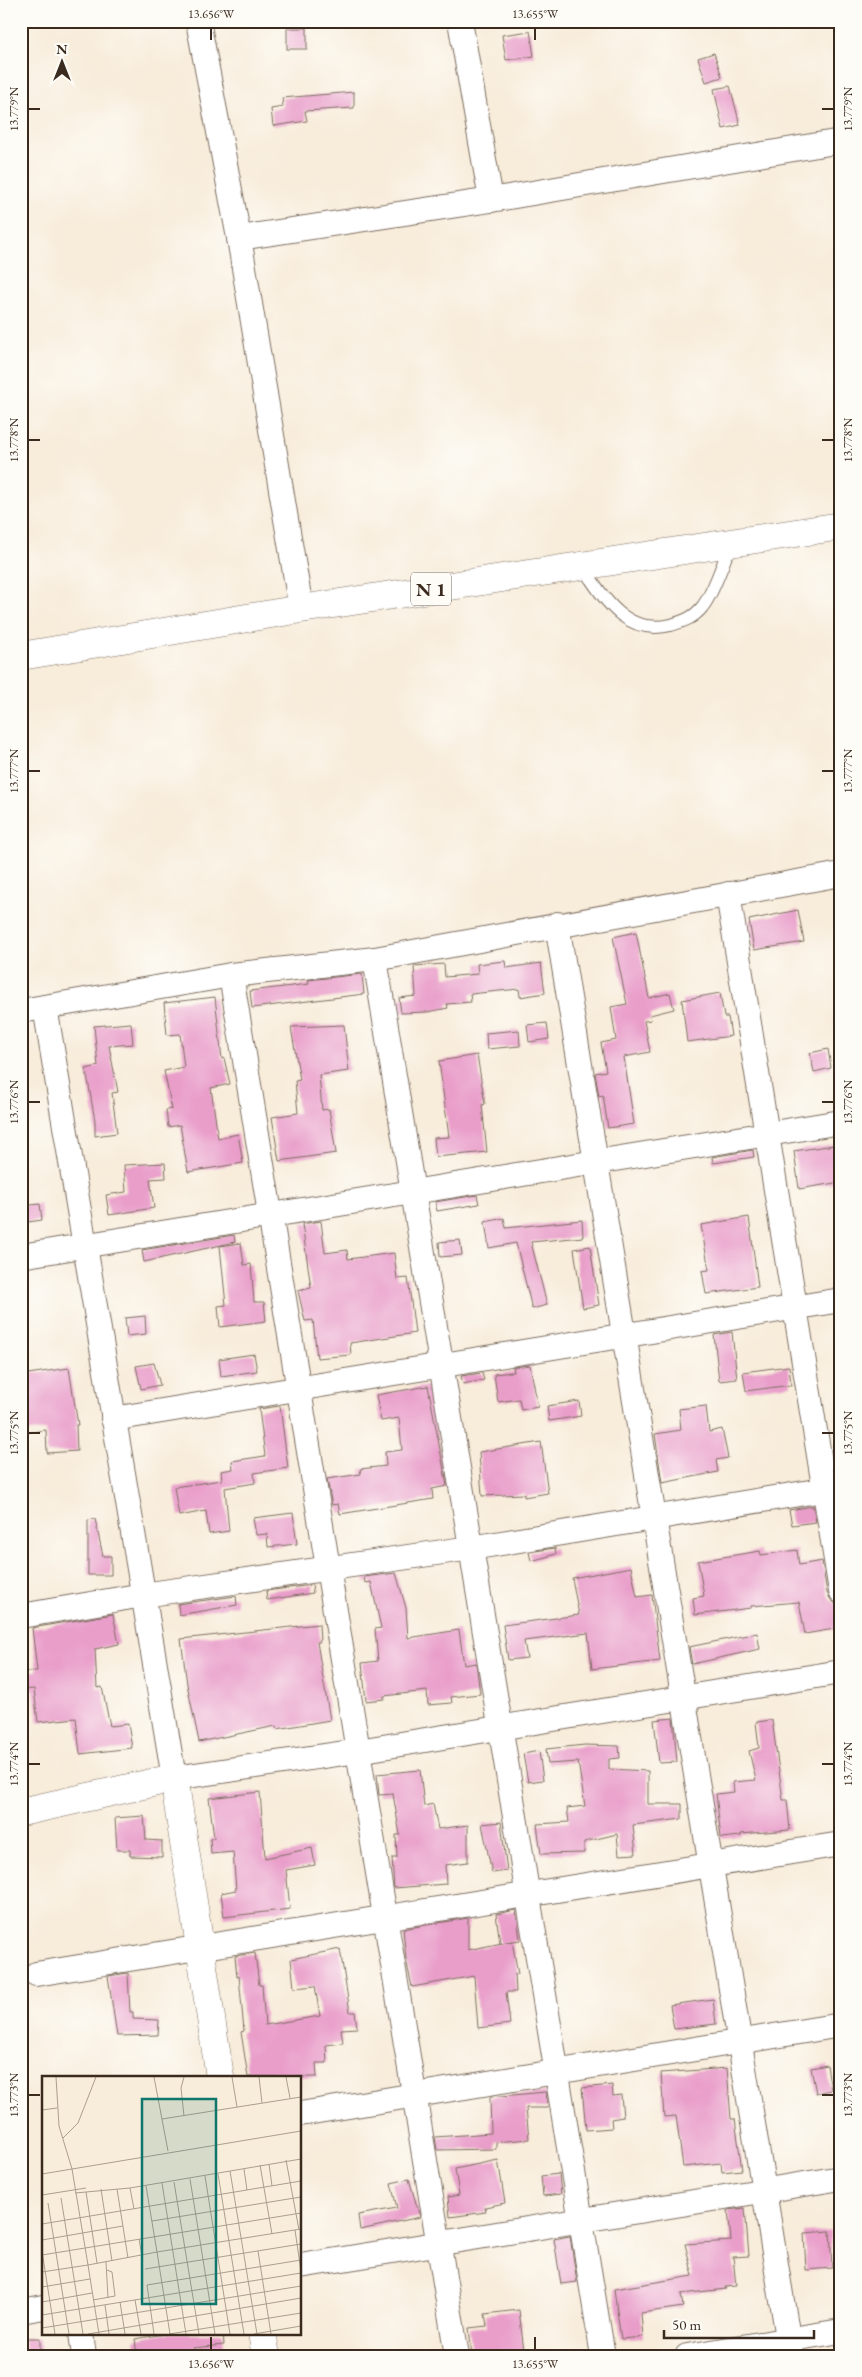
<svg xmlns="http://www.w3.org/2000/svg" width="862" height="2377" font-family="'EB Garamond',serif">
<rect width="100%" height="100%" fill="#fdfcf7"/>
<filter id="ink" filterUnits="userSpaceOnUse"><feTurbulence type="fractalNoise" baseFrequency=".02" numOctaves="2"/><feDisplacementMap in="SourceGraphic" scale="10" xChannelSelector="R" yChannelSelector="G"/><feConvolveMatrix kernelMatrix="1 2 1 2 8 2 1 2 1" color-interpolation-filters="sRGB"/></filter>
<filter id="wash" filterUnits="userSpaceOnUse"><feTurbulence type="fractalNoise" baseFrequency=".0096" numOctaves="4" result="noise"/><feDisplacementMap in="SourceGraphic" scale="20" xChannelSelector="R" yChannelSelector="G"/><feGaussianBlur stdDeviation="1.12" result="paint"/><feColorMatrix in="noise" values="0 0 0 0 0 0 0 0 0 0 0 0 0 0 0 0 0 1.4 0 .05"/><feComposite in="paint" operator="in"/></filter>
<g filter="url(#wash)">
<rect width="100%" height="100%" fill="#f8ecda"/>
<g id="blocks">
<!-- building -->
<g fill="#e99eca">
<rect x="287" y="28" width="20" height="21"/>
<polygon points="530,31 534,56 506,60 502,35"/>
<polygon points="714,53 722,77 706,82 698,58"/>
<polygon points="730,86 740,125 723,129 714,89"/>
<polygon points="354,92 354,108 305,111 307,121 273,126 271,109 283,107 282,98"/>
<polygon points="798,910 804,942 754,950 749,920"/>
<polygon points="636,932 649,998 670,993 674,1009 650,1015 651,1020 644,1021 650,1052 624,1057 634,1124 608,1128 603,1095 599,1096 595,1073 606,1071 601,1043 616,1040 611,1007 627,1004 613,937"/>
<polygon points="505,961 506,968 541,963 545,993 520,997 519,989 470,994 471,1002 447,1004 448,1008 427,1012 401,1013 399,998 416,996 414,966 444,964 445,977 478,974 477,964"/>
<polygon points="362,974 364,994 252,1008 250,991 309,984 308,980"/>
<polygon points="720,993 724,1017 728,1017 731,1036 687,1042 682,1000"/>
<polygon points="215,997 222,1059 224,1058 230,1084 211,1088 218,1138 238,1134 243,1163 188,1172 180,1125 168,1127 166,1110 172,1109 164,1071 184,1067 180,1034 167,1035 164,1003"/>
<polygon points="131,1023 133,1044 109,1046 118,1092 112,1093 117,1133 95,1136 95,1121 86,1069 98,1066 94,1026"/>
<polygon points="547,1023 549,1039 529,1042 527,1025"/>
<polygon points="344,1025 349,1071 319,1075 322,1110 329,1109 336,1153 279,1161 272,1117 298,1113 295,1081 300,1080 291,1027"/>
<polygon points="519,1030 520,1046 487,1049 486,1033"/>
<polygon points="828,1049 831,1068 814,1072 810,1053"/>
<polygon points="477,1055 485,1104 482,1105 487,1152 436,1157 434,1138 449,1137 439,1061"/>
<polygon points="841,1144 841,1182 799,1189 794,1151"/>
<polygon points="753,1150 754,1157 713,1163 712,1157"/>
<polygon points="165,1163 166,1178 150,1179 154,1208 109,1215 106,1195 126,1192 124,1165"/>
<polygon points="477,1195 479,1204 437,1211 435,1202"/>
<polygon points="40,1204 42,1220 21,1223 21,1206"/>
<polygon points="749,1217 758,1287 706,1294 702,1271 709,1270 701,1225"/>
<polygon points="504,1218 506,1228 582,1220 583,1237 531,1242 547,1305 532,1309 516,1243 489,1248 485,1222"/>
<polygon points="321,1221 325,1253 347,1250 348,1259 394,1253 397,1279 408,1278 415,1333 350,1343 351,1355 317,1358 313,1320 305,1321 298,1291 311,1288 302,1224"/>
<polygon points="234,1235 235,1242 144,1262 142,1250"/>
<polygon points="460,1240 462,1255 440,1257 439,1242"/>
<polygon points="241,1243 244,1265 251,1264 254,1302 264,1302 266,1321 220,1327 218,1306 226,1305 220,1246"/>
<polygon points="590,1246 599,1305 583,1308 574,1249"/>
<polygon points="145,1316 146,1334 127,1336 125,1318"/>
<polygon points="732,1332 737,1379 719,1381 714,1335"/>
<polygon points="254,1354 257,1371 221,1376 219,1359"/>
<polygon points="154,1363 160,1385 141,1389 136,1366"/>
<polygon points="530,1365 538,1407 521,1410 519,1399 498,1402 494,1374 514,1372 513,1367"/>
<polygon points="789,1366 791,1385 746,1391 743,1372"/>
<polygon points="69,1368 78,1425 76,1425 77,1451 47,1453 46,1430 23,1433 21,1375"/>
<polygon points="482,1373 484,1380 463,1384 461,1376"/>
<polygon points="428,1386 447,1486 432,1489 433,1499 340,1514 338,1504 332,1505 327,1479 361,1474 360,1469 386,1466 385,1452 402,1450 399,1418 381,1421 376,1395"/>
<polygon points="579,1401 581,1416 549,1421 547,1406"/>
<polygon points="280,1406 288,1468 254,1473 255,1483 225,1488 229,1531 209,1534 206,1511 179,1516 174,1487 222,1480 221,1471 233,1469 232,1461 265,1456 259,1409"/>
<polygon points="706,1406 709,1432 722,1429 728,1458 716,1460 718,1472 662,1483 655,1434 681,1430 679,1409"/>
<polygon points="541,1442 548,1493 524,1497 524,1494 482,1496 479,1452"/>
<polygon points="813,1506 816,1522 792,1525 789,1510"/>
<polygon points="293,1513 297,1544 268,1547 267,1534 256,1535 253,1518"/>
<polygon points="95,1519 103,1556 111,1556 111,1575 88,1575 88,1520"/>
<polygon points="555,1548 556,1554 531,1561 529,1552"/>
<polygon points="797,1550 799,1565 822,1561 827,1593 831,1600 836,1604 840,1628 805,1634 799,1602 751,1606 751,1608 695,1615 693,1598 704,1596 698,1561 760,1551 761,1555"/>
<polygon points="631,1567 637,1597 652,1595 660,1661 592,1669 588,1633 524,1641 527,1658 508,1660 503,1625 579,1615 572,1578"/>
<polygon points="396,1573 406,1608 408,1638 459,1630 464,1665 476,1663 480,1694 451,1697 452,1703 428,1705 427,1691 384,1696 384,1699 366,1701 362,1663 378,1661 375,1629 381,1628 371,1582 365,1583 364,1577"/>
<polygon points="312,1585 313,1593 267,1600 266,1591"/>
<polygon points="236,1596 237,1605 179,1615 178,1604"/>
<polygon points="113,1614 119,1644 95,1649 97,1688 102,1687 110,1726 128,1724 132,1748 80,1754 76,1718 38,1722 34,1689 21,1690 21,1672 37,1671 32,1628"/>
<polygon points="319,1624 320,1642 317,1642 330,1720 277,1729 276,1726 199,1742 187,1684 181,1639"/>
<polygon points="757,1633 760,1649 692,1664 689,1647"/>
<polygon points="673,1718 677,1762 659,1763 654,1720"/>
<polygon points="772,1720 783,1800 787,1800 790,1830 741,1834 741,1836 721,1838 716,1794 734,1792 733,1782 756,1780 749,1751 759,1748 756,1722"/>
<polygon points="585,1745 619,1746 620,1758 609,1759 609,1769 648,1771 648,1804 682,1804 682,1819 633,1825 636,1854 619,1855 617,1834 584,1842 584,1853 541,1854 537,1824 569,1822 567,1808 585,1806 578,1762 548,1764 546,1749"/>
<polygon points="539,1751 543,1780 528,1782 523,1754"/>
<polygon points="420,1770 424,1806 433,1804 438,1829 468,1825 468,1862 445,1865 446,1884 394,1888 392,1858 397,1858 396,1835 400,1835 393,1794 379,1795 377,1774"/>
<polygon points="260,1792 265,1858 312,1848 315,1865 286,1870 290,1909 224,1917 221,1893 236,1890 233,1852 211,1854 210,1839 214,1838 209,1798"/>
<polygon points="144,1816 146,1840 162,1841 162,1857 130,1856 130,1850 117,1850 115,1818"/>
<polygon points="501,1822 507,1871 492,1873 482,1824"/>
<polygon points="516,1910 520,1940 500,1943 496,1914"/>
<polygon points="468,1918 468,1950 512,1941 518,1974 515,1974 516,1992 506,1992 510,2024 478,2028 474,1976 412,1987 406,1959 403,1929"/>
<polygon points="340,1949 350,2012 355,2012 357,2028 341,2029 343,2043 326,2045 327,2063 316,2063 317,2077 248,2077 241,2032 244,2031 239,1976 237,1977 235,1956 255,1953 259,1985 262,1985 265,2025 320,2016 315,1986 294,1988 291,1959"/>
<polygon points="128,1973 130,2012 133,2012 133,2019 159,2020 158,2035 117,2036 108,1976"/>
<polygon points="713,1999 716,2024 674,2029 670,2005"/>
<polygon points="827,2065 831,2090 816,2093 811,2068"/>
<polygon points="727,2068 731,2119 735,2119 742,2170 722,2172 721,2163 683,2167 676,2116 664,2117 661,2073"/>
<polygon points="612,2085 613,2096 621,2095 623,2117 611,2119 612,2128 586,2130 582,2088"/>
<polygon points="546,2092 548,2108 526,2108 529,2139 496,2142 496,2149 437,2150 435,2137 491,2133 490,2097"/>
<polygon points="498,2160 505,2203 485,2207 486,2212 450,2217 448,2197 459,2195 455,2169"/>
<polygon points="559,2174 561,2194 543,2196 541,2176"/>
<polygon points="409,2179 420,2217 360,2230 358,2215 397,2208 391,2183"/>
<polygon points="745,2208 749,2256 733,2257 736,2286 725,2287 726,2289 681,2294 683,2307 641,2313 643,2337 621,2339 614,2289 693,2276 685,2244 731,2241 728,2210"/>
<polygon points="830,2231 832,2268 806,2270 804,2233"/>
<polygon points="570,2236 577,2282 561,2284 554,2239"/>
<polygon points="519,2310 524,2351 472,2356 469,2328 487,2326 485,2314"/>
<polygon points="170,2333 223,2333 224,2345 193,2348 194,2351 137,2355 135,2339"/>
<polygon points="24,2338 40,2338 40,2356 25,2356"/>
</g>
</g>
</g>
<g filter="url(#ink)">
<use href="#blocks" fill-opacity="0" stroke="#7d6e60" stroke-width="1"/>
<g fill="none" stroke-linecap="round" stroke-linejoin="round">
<defs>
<path id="service" d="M 582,566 C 604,598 625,636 671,625 C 684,621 694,618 703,606 C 714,592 724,560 731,543"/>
<g id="minor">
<polyline points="198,21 239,238 301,609"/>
<polyline points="460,21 491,200"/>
<polyline points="239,238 491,200 841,141"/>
<polyline points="728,894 841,1591"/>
<polyline points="557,924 791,2356"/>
<polyline points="375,959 603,2356"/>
<polyline points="231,975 457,2356"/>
<polyline points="45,1007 174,1778 358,1751 841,1672"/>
<polyline points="21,1011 231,975 375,959 841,874"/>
<polyline points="21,1256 841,1122"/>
<polyline points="113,1419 841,1300"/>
<polyline points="21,1616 143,1595 471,1548 841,1487"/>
<polyline points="36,1974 841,1844"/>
<polyline points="300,2114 841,2025"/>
<polyline points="300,2266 841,2178"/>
<polyline points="21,2311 44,2307"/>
<polyline points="81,2333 84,2356"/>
<polyline points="687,2356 841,2331"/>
</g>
<g id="secondary">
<polyline points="21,1812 174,1778 220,2077"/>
<polyline points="262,2333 266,2356"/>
</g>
<polyline id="trunk" points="21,656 301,609 841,526"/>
</defs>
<!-- service casing -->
<use href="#service" stroke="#7d6e60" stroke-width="14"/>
<!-- minor casing -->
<use href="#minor" stroke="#7d6e60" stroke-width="26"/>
<!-- secondary casing -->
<use href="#secondary" stroke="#7d6e60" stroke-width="29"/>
<!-- trunk casing -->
<use href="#trunk" stroke="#7d6e60" stroke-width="29"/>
<!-- service -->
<use href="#service" stroke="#fff" stroke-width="12"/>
<!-- minor -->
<use href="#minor" stroke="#fff" stroke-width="24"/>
<!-- secondary -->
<use href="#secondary" stroke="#fff" stroke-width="28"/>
<!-- trunk -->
<use href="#trunk" stroke="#fff" stroke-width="28"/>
</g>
</g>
<!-- ticks -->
<path fill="none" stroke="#3b2a1e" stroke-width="2" d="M 211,28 L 211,40M 535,28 L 535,40M 28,109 L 40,109M 822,109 L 834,109M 28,440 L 40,440M 822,440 L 834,440M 28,771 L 40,771M 822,771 L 834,771M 28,1102 L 40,1102M 822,1102 L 834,1102M 28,1433 L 40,1433M 822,1433 L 834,1433M 28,1764 L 40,1764M 822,1764 L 834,1764M 28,2095 L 40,2095M 822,2095 L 834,2095M 211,2337 L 211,2350M 535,2337 L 535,2350"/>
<g text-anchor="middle" stroke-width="4.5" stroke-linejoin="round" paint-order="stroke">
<!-- shield labels -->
<rect fill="#fdfcf7" stroke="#75695f" stroke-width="1" x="411" y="572.5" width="40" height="33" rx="4"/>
<g font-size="19" font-weight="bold" fill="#3b2a1e">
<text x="431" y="596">N 1</text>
</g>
</g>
<!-- overview -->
<g transform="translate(42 2076)">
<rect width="259" height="259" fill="#f8ecda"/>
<path fill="none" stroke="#ac9e8f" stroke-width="1" d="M 14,1 L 17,50 L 30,93M 112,1 L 126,75M 190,1 L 195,31M 217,1 L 220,27M 244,1 L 248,22M 0,34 L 15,32M 142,40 L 139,12 L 142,1M 120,43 L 259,21M 21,62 L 36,47 L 54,1M 244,84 L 257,154M 227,88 L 230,110M 218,89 L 230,158M 30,93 L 46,189 L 115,176 L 128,258M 202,93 L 205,114M 188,95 L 215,258M 0,98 L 259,55M 176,98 L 202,258M 163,100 L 188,258M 148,103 L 173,258M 132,106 L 157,258M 120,107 L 144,258M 104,110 L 115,176 L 259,153M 88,112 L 92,133M 59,113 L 70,185M 75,113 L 86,182M 44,116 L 55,187M 33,117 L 88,112 L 259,83M 0,119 L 44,112M 19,122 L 41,258M 6,127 L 27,258M 110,145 L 259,121M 0,148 L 259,105M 253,154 L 259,195M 97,163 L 100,180M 0,164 L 81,150M 0,175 L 13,258M 216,175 L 229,258M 0,179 L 259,137M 64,186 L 66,222M 103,193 L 259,168M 0,196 L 46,189 L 57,258M 0,211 L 48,203M 51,224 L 73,220 L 70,196 L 65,194M 93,224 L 99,258M 0,226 L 50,217M 78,226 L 83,258M 63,229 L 67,258M 0,239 L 259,197M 0,252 L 259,210M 46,258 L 259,222M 112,258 L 105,209 L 259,184M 127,258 L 259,237M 212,258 L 259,250"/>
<path fill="#0f766e" fill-opacity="0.15" stroke="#0f766e" stroke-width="2.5" d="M 100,23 L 174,23 L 174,228 L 100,228 Z"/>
<rect width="259" height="259" fill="none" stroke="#3b2a1e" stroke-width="2.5"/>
</g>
<!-- margin -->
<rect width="862" height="2377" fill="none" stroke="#fdfcf7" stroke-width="55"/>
<!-- north arrow -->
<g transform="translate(62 62)" stroke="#fdfcf7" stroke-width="4" paint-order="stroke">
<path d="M0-4L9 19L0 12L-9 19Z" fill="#3b2a1e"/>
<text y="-8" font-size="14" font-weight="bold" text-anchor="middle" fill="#3b2a1e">N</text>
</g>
<!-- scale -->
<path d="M664 2330v8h150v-8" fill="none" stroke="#3b2a1e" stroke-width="2.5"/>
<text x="672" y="2330" font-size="15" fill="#3b2a1e" stroke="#fdfcf7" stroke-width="4" paint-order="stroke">50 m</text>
<rect x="28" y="28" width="806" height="2322" fill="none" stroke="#3b2a1e" stroke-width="2"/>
<g font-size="12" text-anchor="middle" fill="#3b2a1e">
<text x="211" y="18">13.656°W</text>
<text x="535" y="18">13.655°W</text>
<text transform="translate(14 109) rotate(-90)" y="4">13.779°N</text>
<text transform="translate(848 109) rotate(-90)" y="4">13.779°N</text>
<text transform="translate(14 440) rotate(-90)" y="4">13.778°N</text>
<text transform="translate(848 440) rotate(-90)" y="4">13.778°N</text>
<text transform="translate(14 771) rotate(-90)" y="4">13.777°N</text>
<text transform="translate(848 771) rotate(-90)" y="4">13.777°N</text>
<text transform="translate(14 1102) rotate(-90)" y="4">13.776°N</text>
<text transform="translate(848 1102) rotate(-90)" y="4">13.776°N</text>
<text transform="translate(14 1433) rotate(-90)" y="4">13.775°N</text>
<text transform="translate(848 1433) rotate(-90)" y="4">13.775°N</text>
<text transform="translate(14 1764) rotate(-90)" y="4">13.774°N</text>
<text transform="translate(848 1764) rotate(-90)" y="4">13.774°N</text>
<text transform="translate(14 2095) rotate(-90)" y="4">13.773°N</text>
<text transform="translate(848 2095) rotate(-90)" y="4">13.773°N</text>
<text x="211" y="2368">13.656°W</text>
<text x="535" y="2368">13.655°W</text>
</g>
</svg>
